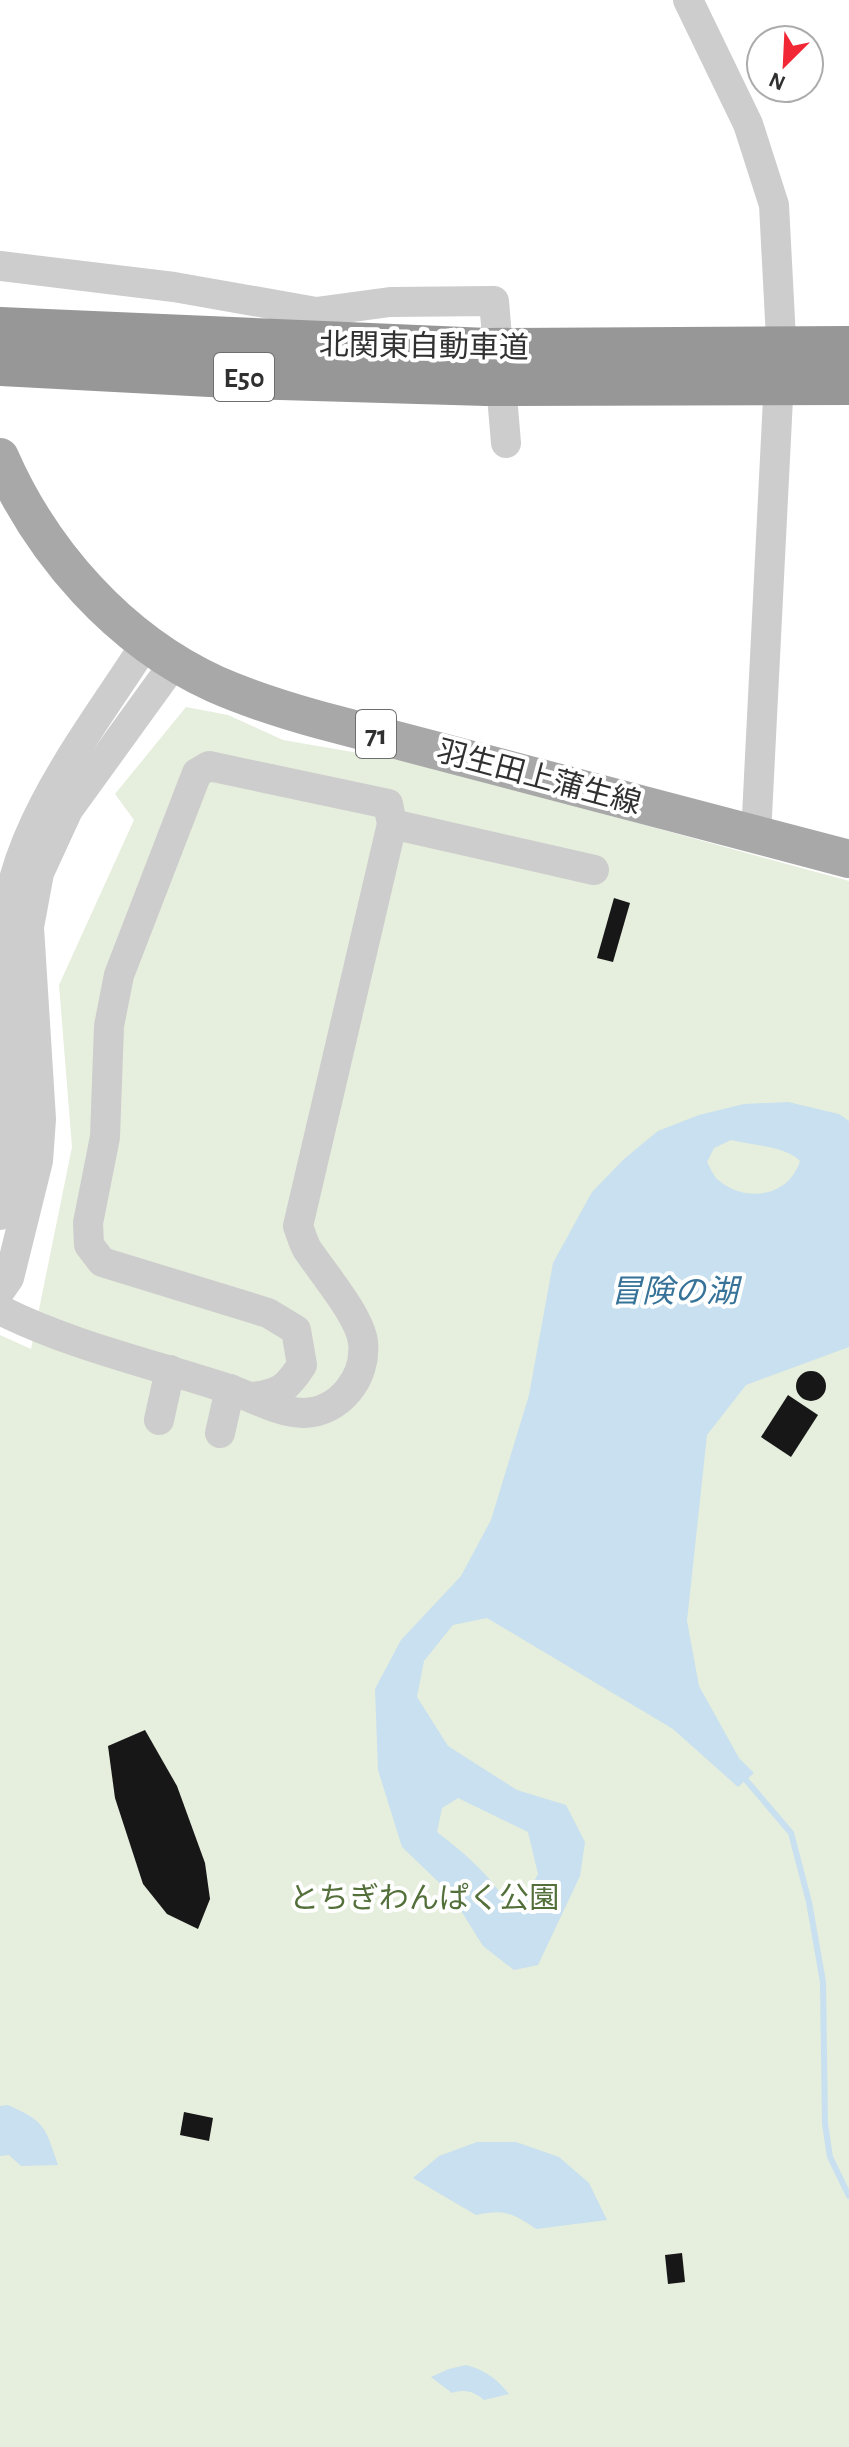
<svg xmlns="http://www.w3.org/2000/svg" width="849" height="2447" font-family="'Alegreya Sans','Noto Sans JP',sans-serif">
<rect width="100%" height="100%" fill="#fff"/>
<!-- green -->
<polygon fill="#e6eedd" points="186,707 228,715 283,740 422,764 849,881 849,2447 0,2447 0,1335 31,1349 72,1147 59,985 134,820 115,794"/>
<!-- water -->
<g fill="#c8e0ef" fill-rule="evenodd">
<path d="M 788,1102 L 839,1114 L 849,1121 L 849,1347 L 746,1385 L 707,1435 L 687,1621 L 699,1686 L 739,1758 L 754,1773 L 738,1787 L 673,1729 L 487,1618 L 453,1625 L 424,1661 L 417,1697 L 448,1746 L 517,1790 L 566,1805 L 585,1842 L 580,1876 L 538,1965 L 514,1970 L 483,1946 L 450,1893 L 402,1847 L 378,1770 L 375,1689 L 401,1640 L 461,1576 L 491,1520 L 529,1395 L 553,1263 L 592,1192 L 624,1159 L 658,1131 L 699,1115 L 744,1104 ZM 731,1140 C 750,1145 787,1146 800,1161 C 789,1197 745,1204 717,1179 C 713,1175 710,1167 707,1162 L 714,1148 ZM 458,1798 L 528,1832 L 538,1874 L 523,1902 L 505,1900 C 487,1872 464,1853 437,1832 L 442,1808 Z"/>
<path d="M 8,2105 C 46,2122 45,2127 58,2165 L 21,2166 L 9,2155 L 0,2156 L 0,2106 Z"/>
<path d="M 477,2142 L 516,2142 L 559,2157 L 589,2183 L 607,2220 L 536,2229 C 513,2213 504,2209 476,2215 L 413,2178 L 439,2156 Z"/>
<path d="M 466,2365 C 485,2370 497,2379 509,2394 L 484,2400 C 473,2391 465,2389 452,2393 L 431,2377 L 449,2369 Z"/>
</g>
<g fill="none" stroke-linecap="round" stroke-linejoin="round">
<!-- stream -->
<polyline stroke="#c8e0ef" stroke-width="6" points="746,1780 791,1833 809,1902 823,1982 825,2124 830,2157 849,2196"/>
</g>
<!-- building -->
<g fill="#171717">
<polygon points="614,898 630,903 613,962 597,958"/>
<circle cx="811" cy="1386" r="15"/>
<polygon points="788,1395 818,1415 791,1457 761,1437"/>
<polygon points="145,1730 177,1786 205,1863 210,1899 198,1929 167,1914 143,1884 115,1798 108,1746"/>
<polygon points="184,2112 213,2118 209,2141 180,2135"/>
<polygon points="682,2253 685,2282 668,2284 665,2255"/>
</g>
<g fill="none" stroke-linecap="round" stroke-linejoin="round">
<!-- minor -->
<g stroke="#cdcdcd" stroke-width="30">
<polyline points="688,0 748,124 774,205 781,339 756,836"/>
<polyline points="0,266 174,287 316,312 390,302 494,301 506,443"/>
<polyline points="392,824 594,870"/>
<path d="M 0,1215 C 8,1183 15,1153 15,1119 C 16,1055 2,989 6,924 C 13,825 94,725 146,643"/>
<polyline points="0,1291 9,1278 38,1161 41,1119 29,927 39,873 68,810 175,662"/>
<path d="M 0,1310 C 72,1346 153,1364 229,1389 C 253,1397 278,1413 304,1413 C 340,1412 367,1377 363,1342 C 360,1316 322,1272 307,1249 C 303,1242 301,1234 298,1226 L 392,824 L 388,804 L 209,766 L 197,773 L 119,975 L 109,1026 L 105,1137 L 88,1223 L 89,1245 L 102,1262 L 268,1313 L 296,1330 L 302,1365 C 287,1388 280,1394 253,1397"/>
<polyline points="159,1420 170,1370"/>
<polyline points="220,1433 230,1389"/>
</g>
<!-- major -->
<path stroke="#a8a8a8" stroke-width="38" d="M 0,457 C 42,553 119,640 215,684 C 249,699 284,710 320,720 L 849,859"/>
<!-- highway -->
<g stroke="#979797" stroke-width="44">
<polyline points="0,329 487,350"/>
<polyline points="0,364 248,377 487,384"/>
</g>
<!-- highway-bridge -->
<g stroke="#979797" stroke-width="44">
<polyline points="487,350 849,348"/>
<polyline points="487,384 849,383"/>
</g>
</g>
<g text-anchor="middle" stroke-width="8" stroke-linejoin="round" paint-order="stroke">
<!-- shield labels -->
<g fill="#fff" stroke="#6e6e6e" stroke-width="2">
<rect x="214" y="353" width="60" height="48" rx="6"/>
<rect x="356" y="710" width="40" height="48" rx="6"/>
</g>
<g font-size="28" font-weight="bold" fill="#303030">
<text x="244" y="387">E50</text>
<text x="376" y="744">71</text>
</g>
<!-- street labels -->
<g font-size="30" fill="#303030" stroke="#fff">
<text transform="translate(424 346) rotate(1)" y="10">北関東自動車道</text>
<text transform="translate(539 777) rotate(15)" y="10">羽生田上蒲生線</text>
</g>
<!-- park labels -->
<g font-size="30" fill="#536f3a" stroke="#fff">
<text x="424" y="1908">とちぎわんぱく公園</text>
</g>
<!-- water labels -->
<g font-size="32" font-style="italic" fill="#377398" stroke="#fff">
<text x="674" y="1302">冒険の湖</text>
</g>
</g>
<!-- north arrow -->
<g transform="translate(785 64) rotate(204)"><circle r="38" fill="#ffffff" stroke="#acacac" stroke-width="2"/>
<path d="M0-6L14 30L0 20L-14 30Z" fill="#f12736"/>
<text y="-12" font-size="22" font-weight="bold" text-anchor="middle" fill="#303030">N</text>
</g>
</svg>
